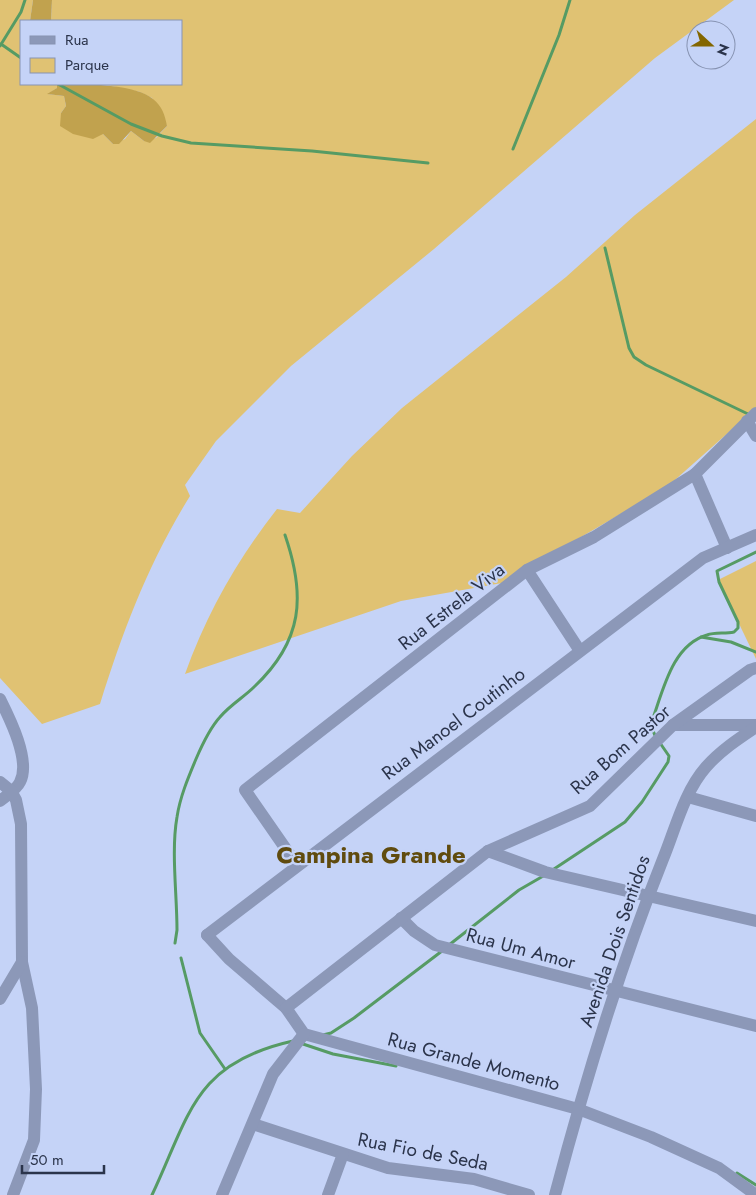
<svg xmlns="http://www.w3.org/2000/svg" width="756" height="1195" font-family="Jost,sans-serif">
<rect width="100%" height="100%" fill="#c5d3f7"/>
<!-- green -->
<g fill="#e0c273">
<path d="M 0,0 L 33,0 L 30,21 L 21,21 L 21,84 L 57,84 L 57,88 L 48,94 L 64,96 L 66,106 L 61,113 L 103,134 L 113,144 L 125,139 L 131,131 L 144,141 L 156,138 L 167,126 L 152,98 L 140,92 L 102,84 L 181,84 L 181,21 L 51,21 L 52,0 L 734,0 L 655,58 L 434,249 L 291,366 L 216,441 L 185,485 L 190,496 C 149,562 123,630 100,704 L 42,724 L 0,678 Z"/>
<path d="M 756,119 L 756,408 L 667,487 L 502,583 L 401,601 L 185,674 C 207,613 237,560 277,509 L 300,513 L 352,456 L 402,408 L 566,277 L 635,215 Z"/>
<polygon points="756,561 756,659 718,580"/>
</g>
<!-- forest -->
<g fill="#c1a24e">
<polygon points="33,0 52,0 51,21 30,21"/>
<path d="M 57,84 C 81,84 134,83 153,99 C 162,106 165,115 167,126 L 150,143 L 144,141 L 131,131 L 119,144 L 113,144 L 103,134 L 93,139 L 73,134 L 60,126 L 61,113 L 66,106 L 64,96 L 47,94 L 57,88 Z"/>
</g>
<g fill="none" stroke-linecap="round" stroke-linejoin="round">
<!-- stream -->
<g stroke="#569b64" stroke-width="3">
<polyline points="1,44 21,58"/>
<polyline points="0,46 21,12 25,0"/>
<polyline points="58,84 131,124 162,136 191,143 312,151 428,163"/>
<polyline points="513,149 559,35 570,0"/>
<polyline points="605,248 629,348 634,357 646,365 748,414"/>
<polyline points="701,637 731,642 756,652"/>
<path d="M 656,738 L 652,728 L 652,721 C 663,691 672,645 707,635 C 715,632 725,634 734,632 L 738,628 L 738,622 L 719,582 L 717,571 L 756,552"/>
<polyline points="554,869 625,822 642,802 668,762 669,756 660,743"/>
<path d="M 175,943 L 177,930 C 177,894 171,851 177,817 C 180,797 188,778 196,759 C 202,745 210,728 220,717 C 230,705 244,697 254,687 C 303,641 306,596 285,535"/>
<polyline points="449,945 519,890 545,875"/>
<polyline points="181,958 200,1033 225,1069"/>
<polyline points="323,1035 331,1033 354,1018 442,951"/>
<polyline points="300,1043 333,1054 396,1066"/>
<polyline points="737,1173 756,1185"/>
<path d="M 152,1195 C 190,1114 194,1063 293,1041"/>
</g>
<!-- minor -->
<g stroke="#8c98b8" stroke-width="12">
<polyline points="747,421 756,436"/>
<polyline points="695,474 727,548"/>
<polyline points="527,570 580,651"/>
<path d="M 0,699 C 10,719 31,761 20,782 C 17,789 6,796 0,801"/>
<polyline points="673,725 756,725"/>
<polyline points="0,782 11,791 16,800 21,824 22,962 32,1008 36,1089 34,1140 13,1195"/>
<polyline points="688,797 756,816"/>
<polyline points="488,851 545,872 756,921"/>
<polyline points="297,865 245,790 527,570 594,537 695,474 756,413"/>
<polyline points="401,918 414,931 435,945 756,1026"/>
<polyline points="207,935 229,959 286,1008 304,1034 578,1109 651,1137 719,1168 756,1195"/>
<polyline points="0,999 22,962"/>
<polyline points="286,1008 488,851 590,806 673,725 750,670 756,668"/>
<polyline points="253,1124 388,1168 474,1179 529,1195"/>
<polyline points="222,1195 273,1074 304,1034"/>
<polyline points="328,1195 343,1154"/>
<path d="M 555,1195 C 585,1081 619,969 663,859 C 675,830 684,792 706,767 C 720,751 738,739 756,727"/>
</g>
<!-- tertiary -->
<polyline stroke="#8c98b8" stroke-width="12" points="207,935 703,558 756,535"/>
</g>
<g text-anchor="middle" stroke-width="4.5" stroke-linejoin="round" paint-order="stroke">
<!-- street labels -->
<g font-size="19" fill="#2b344b" stroke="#c5d3f7">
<text transform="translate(451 606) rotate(-38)" y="7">Rua Estrela Viva</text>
<text transform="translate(453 723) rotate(-37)" y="7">Rua Manoel Coutinho</text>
<text transform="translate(620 749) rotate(-41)" y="7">Rua Bom Pastor</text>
<text transform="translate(614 941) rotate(-71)" y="7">Avenida Dois Sentidos</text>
<text transform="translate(521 948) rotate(15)" y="7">Rua Um Amor</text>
<text transform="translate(474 1061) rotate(15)" y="7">Rua Grande Momento</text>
<text transform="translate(423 1151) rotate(11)" y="7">Rua Fio de Seda</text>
</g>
<!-- district labels -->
<g font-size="24" font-weight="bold" fill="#604b0e" stroke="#c5d3f7">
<text x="371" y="863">Campina Grande</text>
</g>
</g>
<!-- legend -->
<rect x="20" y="20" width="162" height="65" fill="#c5d3f7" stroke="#8793b2"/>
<rect x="30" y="36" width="25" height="8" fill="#8c98b8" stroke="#8793b2"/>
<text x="65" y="45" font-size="15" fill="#2b344b">Rua</text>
<rect x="30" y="58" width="25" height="15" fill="#e0c273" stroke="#8793b2"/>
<text x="65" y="70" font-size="15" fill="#2b344b">Parque</text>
<!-- north arrow -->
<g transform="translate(711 45) rotate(111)"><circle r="24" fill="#c5d3f7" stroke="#8793b2"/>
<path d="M0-4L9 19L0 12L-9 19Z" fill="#836600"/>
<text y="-8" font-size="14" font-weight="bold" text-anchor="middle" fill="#2b344b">N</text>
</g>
<!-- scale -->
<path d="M22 1165v8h82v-8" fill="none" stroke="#2b344b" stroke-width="2.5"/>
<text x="30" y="1165" font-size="15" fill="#2b344b" stroke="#c5d3f7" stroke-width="4" paint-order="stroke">50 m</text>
</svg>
